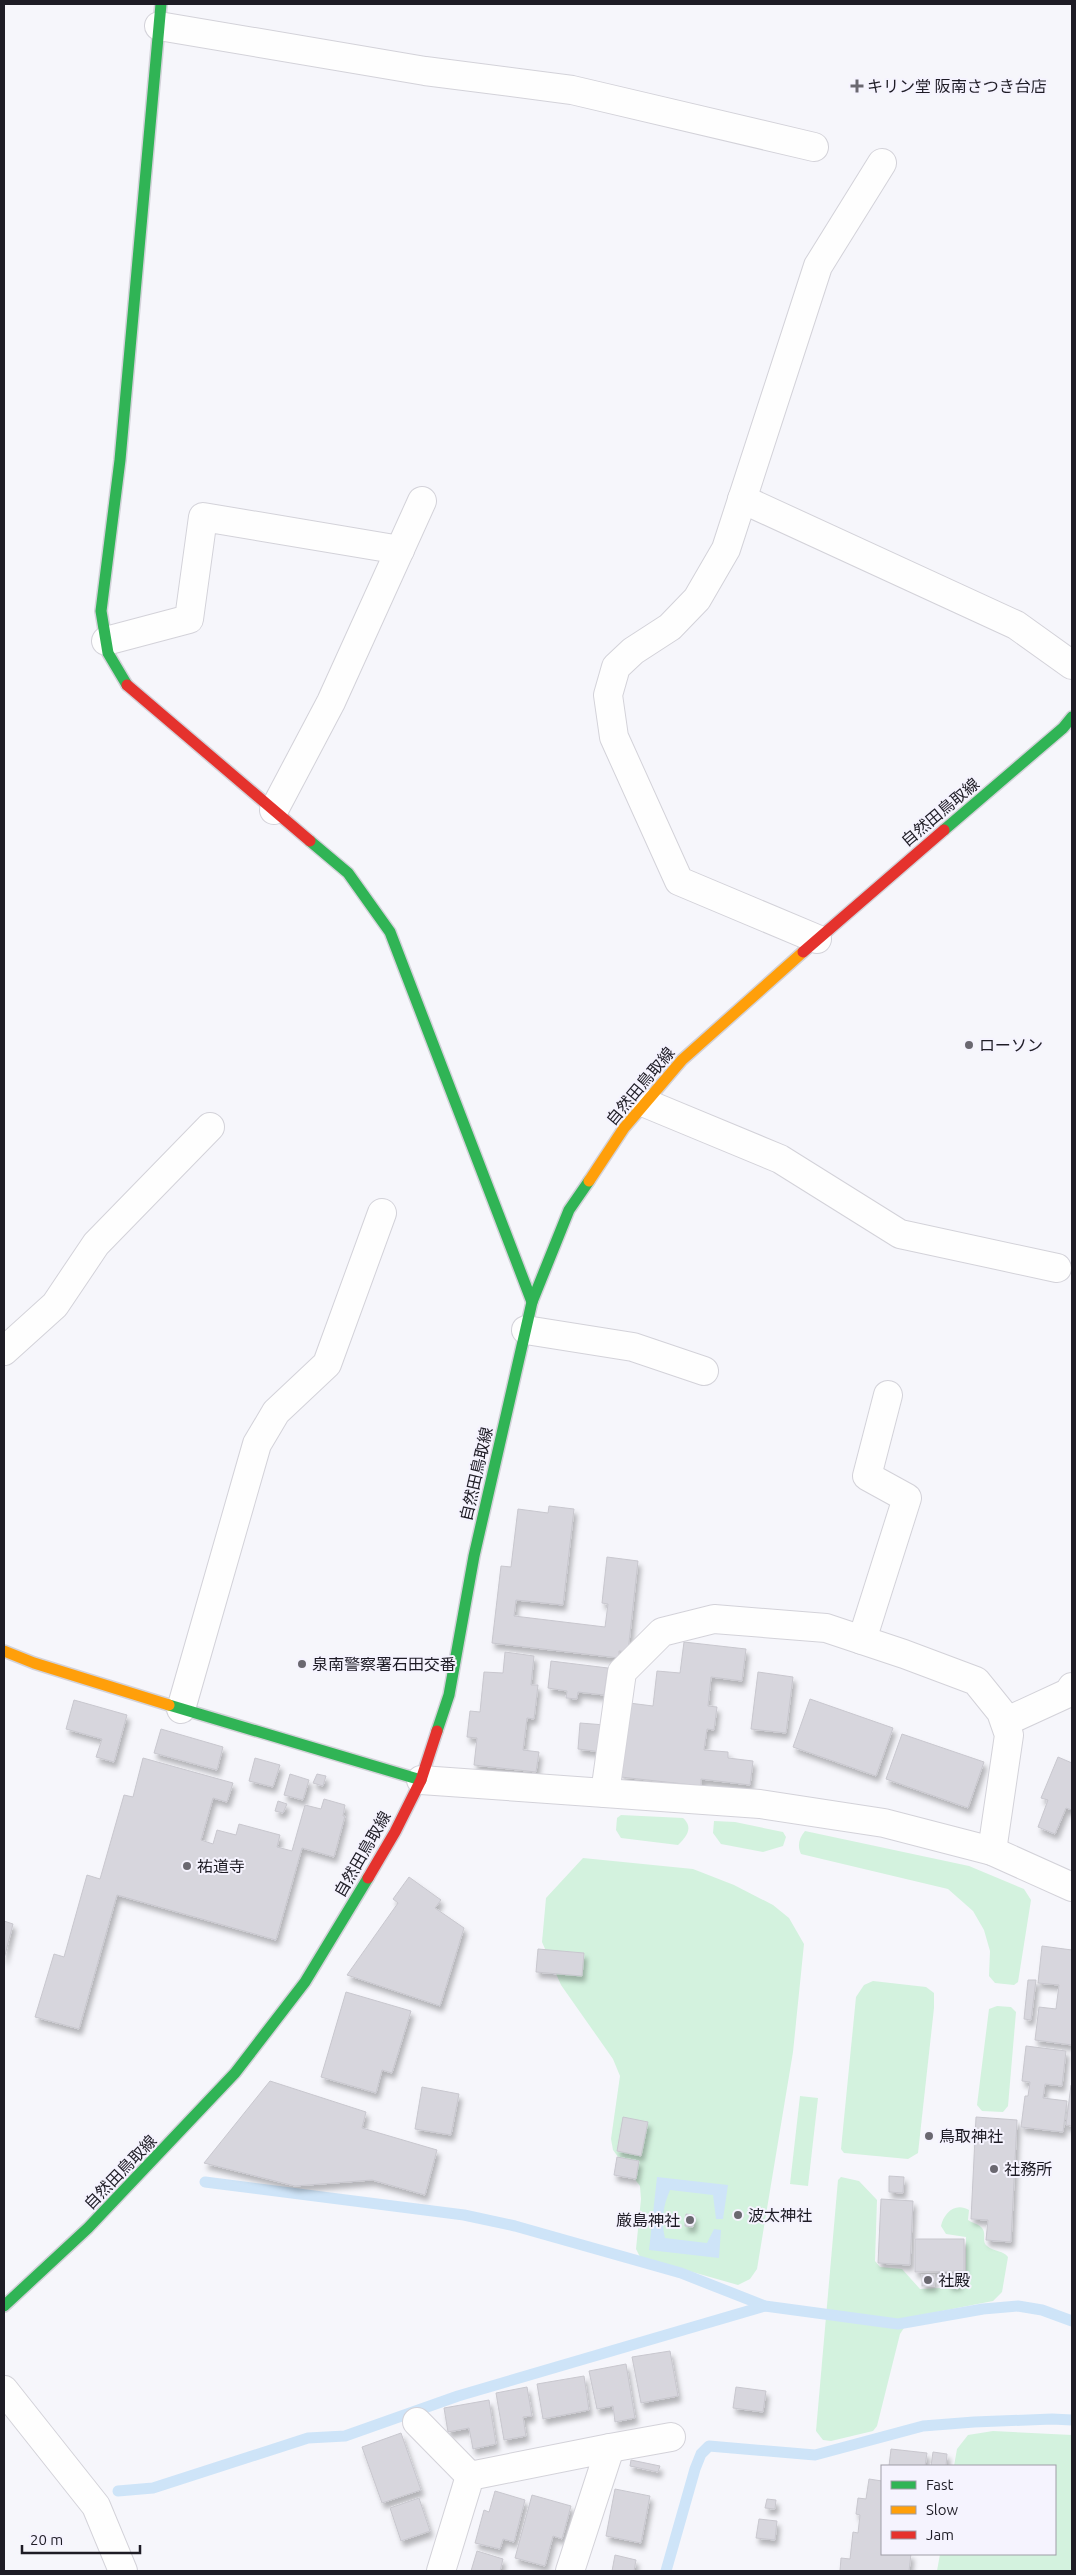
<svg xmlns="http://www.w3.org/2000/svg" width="1076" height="2575" font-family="Ubuntu,'Noto Sans JP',sans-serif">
<defs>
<filter id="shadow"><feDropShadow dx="3" dy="5.5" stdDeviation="2.5" flood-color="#0004"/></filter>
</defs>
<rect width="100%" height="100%" fill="#f6f6fb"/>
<!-- green -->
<g fill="#d3f2de">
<path d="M 621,1815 L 683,1818 C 694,1828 686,1837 678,1845 L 621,1838 L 616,1830 L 617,1818 Z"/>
<polygon points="714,1821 735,1822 783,1832 786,1837 783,1846 763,1852 721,1844 713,1833"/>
<path d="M 805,1831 L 969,1866 L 1024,1889 L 1031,1900 L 1018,1982 L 1014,1985 L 995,1983 L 989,1976 L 990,1951 L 984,1930 L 973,1911 L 948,1889 L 801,1854 C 797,1846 799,1838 805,1831 Z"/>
<polygon points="583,1858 693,1869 734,1885 773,1905 789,1918 804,1944 793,2052 757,2269 750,2279 738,2285 640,2257 636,2249 641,2199 640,2186 613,2150 611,2139 620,2076 613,2059 561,1985 542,1942 546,1898"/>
<polygon points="873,1981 926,1987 934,1993 934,2008 918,2153 908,2159 844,2153 841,2149 856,1997 864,1985"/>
<polygon points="997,2006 1011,2007 1016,2012 1008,2106 1003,2112 982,2111 977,2105 989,2009"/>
<polygon points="800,2096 818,2098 808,2186 790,2184"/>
<path d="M 841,2177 L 859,2181 L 877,2200 L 875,2261 L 880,2267 L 902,2269 L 920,2289 L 962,2287 L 966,2282 L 966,2237 L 946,2234 L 941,2226 C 944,2213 955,2202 969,2210 L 968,2220 C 972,2223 979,2224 982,2228 C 987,2234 981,2241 987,2246 C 994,2252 1003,2250 1008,2257 L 1002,2292 L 993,2301 L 911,2317 L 900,2334 L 877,2426 L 873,2431 L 831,2441 L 823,2440 L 816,2431 L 838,2180 Z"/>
<polygon points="993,2431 1072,2435 1072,2571 937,2571 940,2554 1055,2554 1055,2466 954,2466 957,2449 968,2435"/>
</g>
<!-- water -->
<path fill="#cee4f8" d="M 657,2177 L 728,2185 L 723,2219 L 716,2219 L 713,2195 L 670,2190 C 663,2206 661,2221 665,2238 L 707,2243 L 714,2229 L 721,2230 L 719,2258 L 649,2250 Z"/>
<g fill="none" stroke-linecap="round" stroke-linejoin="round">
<!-- stream -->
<g stroke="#cee4f8" stroke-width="11">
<polyline points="205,2182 464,2215 515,2226 681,2273 765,2306 898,2324 983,2309 1018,2306 1042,2310 1072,2321"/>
<polyline points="118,2491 153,2488 308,2438 345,2436 458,2396 765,2306"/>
<polyline points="666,2571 695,2469 701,2454 709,2446 815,2455 923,2426 974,2422 1052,2419 1072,2420"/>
</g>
</g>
<!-- building -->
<g fill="#d7d6dd" stroke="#c8c7ce" filter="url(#shadow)">
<polygon points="549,1506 574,1509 563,1605 516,1600 514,1616 605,1627 608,1604 602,1603 607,1557 638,1561 628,1652 619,1651 619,1658 492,1643 501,1566 511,1567 518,1509 548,1513"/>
<polygon points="684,1642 746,1649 742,1681 711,1677 708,1706 717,1707 714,1730 707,1729 704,1750 728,1752 728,1758 753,1761 750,1785 701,1779 701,1786 621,1777 629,1703 653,1706 657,1671 680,1673"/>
<polygon points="505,1652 534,1656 531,1685 538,1685 534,1719 527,1718 523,1750 539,1752 536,1772 474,1765 477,1738 467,1737 470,1711 480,1712 484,1672 503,1673"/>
<polygon points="551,1661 608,1668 604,1695 578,1692 577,1699 566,1698 567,1691 548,1688"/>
<polygon points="758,1672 793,1677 786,1733 751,1729"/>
<polygon points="810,1699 893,1728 876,1776 793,1747"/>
<polygon points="74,1700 127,1715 114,1762 96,1757 102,1739 66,1729"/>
<polygon points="580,1723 605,1725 602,1752 578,1749"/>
<polygon points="161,1729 223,1747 217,1770 154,1753"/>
<polygon points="902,1734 984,1762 968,1808 886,1779"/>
<polygon points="1058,1757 1072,1763 1072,1810 1066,1808 1055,1834 1038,1827 1048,1800 1041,1798"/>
<polygon points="143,1758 233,1783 227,1802 213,1798 201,1840 213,1844 217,1830 236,1835 239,1824 280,1835 277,1847 292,1851 305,1805 321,1809 324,1799 345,1805 343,1816 345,1816 334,1857 302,1848 276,1940 117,1895 79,2029 35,2017 54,1954 64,1957 87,1875 100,1879 124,1795 133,1797"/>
<polygon points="255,1758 280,1765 273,1787 249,1781"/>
<polygon points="290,1774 309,1780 303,1800 284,1795"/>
<polygon points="317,1774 326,1776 323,1786 313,1783"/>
<polygon points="278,1801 287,1804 283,1813 275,1811"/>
<polygon points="409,1877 441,1900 435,1908 464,1928 440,2006 347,1975 398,1903 393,1899"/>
<polygon points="4,1921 13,1924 4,1959"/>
<polygon points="1042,1946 1072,1950 1072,2045 1035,2040 1039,2007 1056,2009 1059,1985 1038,1983"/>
<polygon points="538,1949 584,1953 582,1976 536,1972"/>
<polygon points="1028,1980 1036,1980 1031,2020 1024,2019"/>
<polygon points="346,1992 411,2011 392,2073 382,2070 376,2093 321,2077"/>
<polygon points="1026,2046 1066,2051 1062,2086 1045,2084 1043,2098 1067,2101 1063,2132 1021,2127 1025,2096 1028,2096 1030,2082 1022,2081"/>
<polygon points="270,2081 366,2112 362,2128 437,2150 425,2195 372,2180 295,2186 204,2163"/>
<polygon points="1071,2085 1072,2085 1072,2126 1066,2125"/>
<polygon points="422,2087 459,2094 451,2135 415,2129"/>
<polygon points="623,2117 648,2122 641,2156 617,2151"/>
<polygon points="976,2117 1017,2120 1011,2242 986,2240 988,2220 971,2219"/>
<polygon points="617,2157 639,2161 636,2179 614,2175"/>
<polygon points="889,2176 904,2177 903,2193 889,2192"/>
<polygon points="881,2199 913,2201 910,2265 878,2263"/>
<polygon points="686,2214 694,2215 693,2227 685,2226"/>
<polygon points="915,2239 964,2239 964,2271 915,2272"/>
<polygon points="948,2274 959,2275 959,2285 949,2285"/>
<rect x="922" y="2275" width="12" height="11"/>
<polygon points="670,2351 678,2396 641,2403 632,2357"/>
<polygon points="626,2364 635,2418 615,2422 613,2406 597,2409 589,2371"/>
<polygon points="584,2376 589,2410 543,2419 537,2384"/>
<polygon points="527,2387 532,2416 523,2417 526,2436 504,2440 496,2393"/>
<polygon points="736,2387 766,2391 763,2412 733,2408"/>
<polygon points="489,2400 496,2444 473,2449 469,2428 448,2432 444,2408"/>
<polygon points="401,2433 421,2490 382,2503 362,2447"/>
<polygon points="891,2449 927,2453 925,2466 889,2466"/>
<polygon points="933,2452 947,2454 946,2466 931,2466"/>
<polygon points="631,2460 660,2466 658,2472 630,2466"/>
<polygon points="869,2479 882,2481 882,2554 911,2554 909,2571 840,2571 841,2558 850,2559 853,2532 858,2533 860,2515 856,2514 858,2498 866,2499"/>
<polygon points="615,2489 650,2496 641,2543 606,2536"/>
<polygon points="495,2491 525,2500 514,2542 503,2539 500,2549 475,2543 484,2510 489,2512"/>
<polygon points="532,2495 571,2506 562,2539 553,2536 545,2566 515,2558"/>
<polygon points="419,2498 430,2531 401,2541 390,2508"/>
<polygon points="767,2499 776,2500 775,2509 765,2508"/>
<polygon points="759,2519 777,2521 775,2540 756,2538"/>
<polygon points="477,2551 503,2559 500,2571 471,2571"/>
<polygon points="615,2555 636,2560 634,2571 612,2571"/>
</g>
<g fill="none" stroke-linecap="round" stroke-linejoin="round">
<defs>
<g id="street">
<polyline points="159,26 425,71 572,90 814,147"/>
<polyline points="742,499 1016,625 1072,665"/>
<polyline points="106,641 189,619 203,517 400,550"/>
<polyline points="274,810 331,702 422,501"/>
<polyline points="817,939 679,881 614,737 608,695 616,667 633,651 670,627 697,599 726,549 818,266 882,163"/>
<polyline points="645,1103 780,1159 900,1234 1057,1268"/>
<polyline points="526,1330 633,1347 704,1371"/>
<polyline points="4,1351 55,1305 96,1244 210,1127"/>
<polyline points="862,1640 907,1498 867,1476 888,1395"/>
<polyline points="181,1709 257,1444 276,1412 327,1364 382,1213"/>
<polyline points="1005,1722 1068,1693 1072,1687"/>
<polyline points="421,1780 760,1804 884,1823 992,1851 1072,1887"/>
<polyline points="605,1793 622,1672 662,1632 714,1619 826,1628 904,1654 976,1681 1001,1712 1009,1735 992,1851"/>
<polyline points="4,2390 96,2506 123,2571"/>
<polyline points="417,2422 470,2476"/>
<polyline points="610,2448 671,2437"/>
<polyline points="441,2571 470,2476 610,2448 570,2571"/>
</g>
<g id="fast">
<polyline points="127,685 108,653 101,611 120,460 161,4"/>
<polyline points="944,830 1063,728 1072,717"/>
<polyline points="310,841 348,873 390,932 532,1302"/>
<polyline points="169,1705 421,1780"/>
<polyline points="437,1731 449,1695 474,1556 532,1302 569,1210 589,1181"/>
<polyline points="4,2306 88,2228 235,2073 305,1982 368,1878"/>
</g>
<g id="slow">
<polyline points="589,1181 624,1128 682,1060 803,952"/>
<polyline points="4,1651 34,1663 169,1705"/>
</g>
<g id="jam">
<polyline points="127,685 310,841"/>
<polyline points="803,952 944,830"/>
<polyline points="368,1878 395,1832 421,1780 437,1731"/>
</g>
</defs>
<!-- street casing -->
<use href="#street" stroke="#d3d2d9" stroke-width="30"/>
<!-- fast casing -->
<use href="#fast" stroke="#d3d2d9" stroke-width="14"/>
<!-- slow casing -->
<use href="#slow" stroke="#d3d2d9" stroke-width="14"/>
<!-- jam casing -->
<use href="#jam" stroke="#d3d2d9" stroke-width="14"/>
<!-- street -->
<use href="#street" stroke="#fefefe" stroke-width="28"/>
<!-- fast -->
<use href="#fast" stroke="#30b455" stroke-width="11"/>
<!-- slow -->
<use href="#slow" stroke="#ff9f0a" stroke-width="11"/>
<!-- jam -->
<use href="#jam" stroke="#e5322d" stroke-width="11"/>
</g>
<!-- markers -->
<g fill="#6a6870" stroke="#f5f3fe" stroke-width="2">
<path d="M854.5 78.5h5v5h5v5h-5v5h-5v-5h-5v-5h5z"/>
<circle cx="969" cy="1045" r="5"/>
<circle cx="302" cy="1664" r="5"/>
<circle cx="187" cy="1866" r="5"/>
<circle cx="929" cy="2136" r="5"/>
<circle cx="994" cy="2169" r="5"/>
<circle cx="738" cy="2215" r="5"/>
<circle cx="690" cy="2220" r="5"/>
<circle cx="928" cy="2280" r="5"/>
</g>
<g text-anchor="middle" stroke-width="4" stroke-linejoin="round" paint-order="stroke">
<!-- poi labels -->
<g font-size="16" fill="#1e1c25" stroke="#f5f3fe" text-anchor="start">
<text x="867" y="92">キリン堂 阪南さつき台店</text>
<text x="979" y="1051">ローソン</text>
<text x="312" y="1670">泉南警察署石田交番</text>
<text x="197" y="1872">祐道寺</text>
<text x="939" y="2142">鳥取神社</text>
<text x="1004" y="2175">社務所</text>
<text x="748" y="2221">波太神社</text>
<text x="680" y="2226" text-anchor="end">厳島神社</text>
<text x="938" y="2286">社殿</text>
</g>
<!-- street labels -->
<g font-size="16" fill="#1e1c25" stroke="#f5f3fe">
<text transform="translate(940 812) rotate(-40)" y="6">自然田鳥取線</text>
<text transform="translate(640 1086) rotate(-50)" y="6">自然田鳥取線</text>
<text transform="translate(476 1474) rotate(-77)" y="6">自然田鳥取線</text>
<text transform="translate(362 1854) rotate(-60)" y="6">自然田鳥取線</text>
<text transform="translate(120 2172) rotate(-46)" y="6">自然田鳥取線</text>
</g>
</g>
<!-- border -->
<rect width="1076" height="2575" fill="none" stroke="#1e1c25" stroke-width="10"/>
<!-- legend -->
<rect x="881" y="2465" width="175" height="90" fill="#f5f3fe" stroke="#9f9da7"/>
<rect x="891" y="2481" width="25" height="8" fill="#30b455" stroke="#9f9da7"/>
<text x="926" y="2490" font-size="15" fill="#1e1c25">Fast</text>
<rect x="891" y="2506" width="25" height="8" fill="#ff9f0a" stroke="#9f9da7"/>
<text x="926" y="2515" font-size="15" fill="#1e1c25">Slow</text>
<rect x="891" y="2531" width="25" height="8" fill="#e5322d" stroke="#9f9da7"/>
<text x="926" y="2540" font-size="15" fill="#1e1c25">Jam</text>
<!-- scale -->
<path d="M22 2545v8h118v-8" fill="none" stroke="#1e1c25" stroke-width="2.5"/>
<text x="30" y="2545" font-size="15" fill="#1e1c25" stroke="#f5f3fe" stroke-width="4" paint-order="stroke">20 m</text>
</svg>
